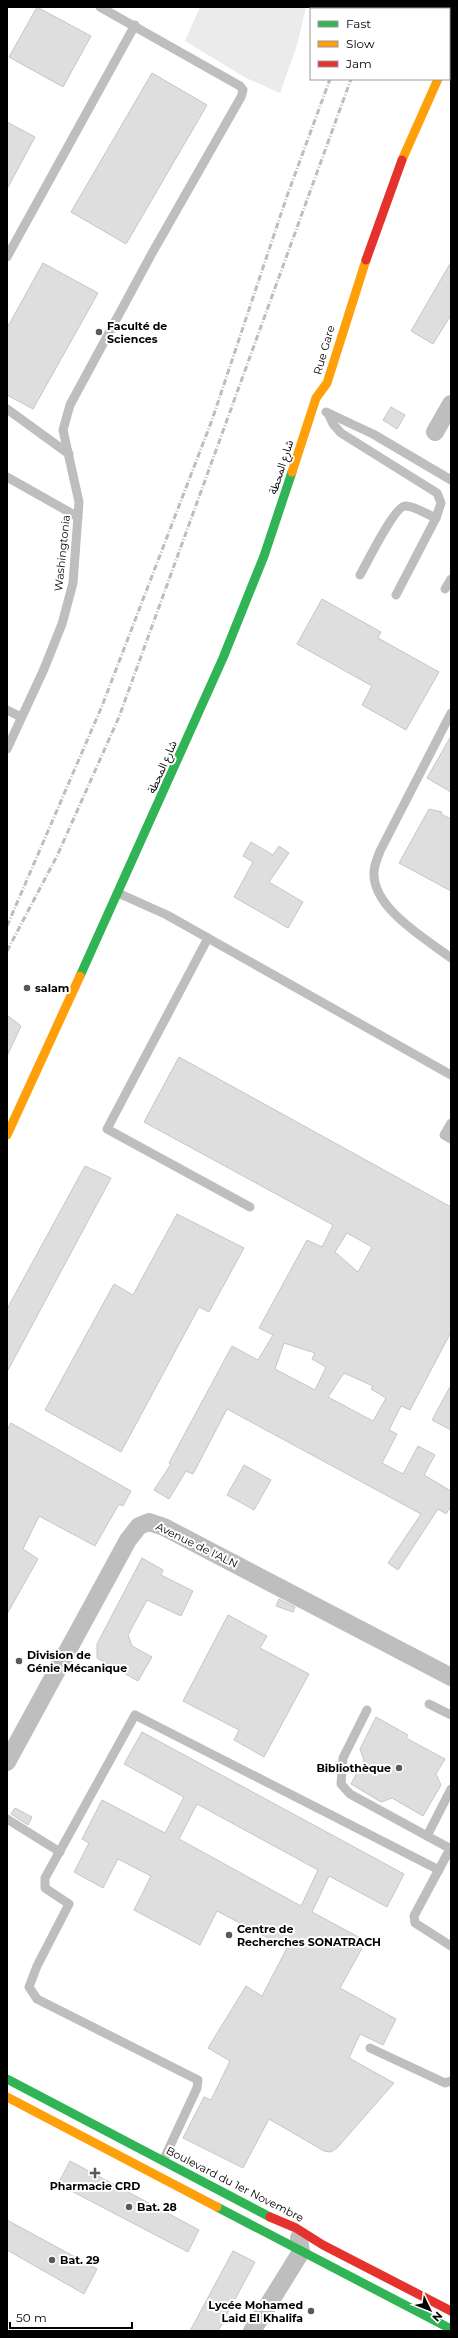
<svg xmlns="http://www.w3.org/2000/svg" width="458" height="2338" font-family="Montserrat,'Noto Sans Arabic',sans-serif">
<rect width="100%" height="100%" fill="#fff"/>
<!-- green -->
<polygon fill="#ebebeb" points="200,7 306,7 297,45 280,93 246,78 185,41"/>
<!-- building -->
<g fill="#dedede" stroke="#c6c6c6" fill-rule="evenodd">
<polygon points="37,7 91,36 63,87 9,57"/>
<polygon points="152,73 207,105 126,244 71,212"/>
<polygon points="7,122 35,137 7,189"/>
<polygon points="451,262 451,315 433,344 411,331"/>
<polygon points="43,263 98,293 33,409 7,395 7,328"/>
<polygon points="391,407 405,415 397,429 383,420"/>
<polygon points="322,599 381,632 378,638 439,672 406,730 362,705 372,686 297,644"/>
<polygon points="451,736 451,792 427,778"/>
<polygon points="429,809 442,812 441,814 451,819 451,891 399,863"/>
<polygon points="251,842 273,855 279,846 289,853 269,882 303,902 288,928 234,897 253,862 243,856"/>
<polygon points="7,1015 21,1026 7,1056"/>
<path d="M 179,1057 L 451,1207 L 451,1332 L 410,1410 L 401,1406 L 389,1430 L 397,1434 L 382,1463 L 403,1474 L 418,1446 L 435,1455 L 424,1475 L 451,1491 L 451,1506 L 446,1514 L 438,1509 L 398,1570 L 388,1563 L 421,1514 L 227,1409 L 193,1474 L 186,1471 L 169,1499 L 154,1490 L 171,1464 L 169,1463 L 232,1346 L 258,1360 L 273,1335 L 259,1328 L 307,1240 L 322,1247 L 333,1225 L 144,1122 ZM 347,1233 L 372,1247 L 358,1272 L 335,1252 ZM 284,1343 L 315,1353 L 312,1359 L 326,1367 L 315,1390 L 275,1369 ZM 344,1373 L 373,1386 L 371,1389 L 386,1398 L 373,1421 L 328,1397 Z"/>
<polygon points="85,1166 111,1178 7,1372 7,1309"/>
<polygon points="177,1214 244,1248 209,1312 199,1307 121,1452 45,1410 114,1284 133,1295"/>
<polygon points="451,1385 451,1430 432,1420"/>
<polygon points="11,1423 131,1491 123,1506 119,1504 95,1546 39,1516 23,1549 38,1559 7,1614 7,1430"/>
<polygon points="244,1465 271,1480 254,1510 227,1495"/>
<polygon points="142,1558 163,1570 161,1575 193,1591 181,1616 147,1600 128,1635 132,1646 152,1657 138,1681 97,1658 97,1644"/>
<polygon points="279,1599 295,1607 293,1612 276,1606"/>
<polygon points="228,1615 267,1636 260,1648 309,1674 264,1757 234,1740 239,1730 183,1701"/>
<polygon points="376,1717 408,1735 406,1738 445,1759 436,1774 441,1785 423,1816 392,1798 381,1802 351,1784 364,1760 360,1749"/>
<path d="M 142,1732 L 404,1874 L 387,1907 L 329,1876 L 312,1912 L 366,1941 L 340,1988 L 396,2019 L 383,2045 L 360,2034 L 349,2058 L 394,2083 L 337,2148 L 331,2152 L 324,2151 L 269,2119 L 243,2168 L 183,2138 L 204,2097 L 211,2100 L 230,2061 L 208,2048 L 246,1986 L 262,1996 L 287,1948 L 217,1911 L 200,1945 L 134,1910 L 151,1876 L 118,1859 L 103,1888 L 74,1872 L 89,1843 L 82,1839 L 102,1800 L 165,1833 L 184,1797 L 124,1764 ZM 197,1804 L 318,1870 L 301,1906 L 179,1839 Z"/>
<polygon points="15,1808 32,1817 28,1825 11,1814"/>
<polygon points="70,2161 199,2230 188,2252 58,2184"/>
<polygon points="7,2220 97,2269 84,2294 7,2250"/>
<polygon points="233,2251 255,2262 218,2331 190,2331"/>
</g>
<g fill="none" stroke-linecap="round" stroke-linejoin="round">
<!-- lane -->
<g stroke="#bebebe" stroke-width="9">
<polyline points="7,257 135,25"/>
<polyline points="7,409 69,454"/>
<polyline points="326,412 373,434 451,480"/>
<polyline points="328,413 333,424 341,433 437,493 441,503 436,518 396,595"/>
<polyline points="7,477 78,517"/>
<path d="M 360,575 C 367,563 394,507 405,506 C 413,505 428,515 436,518"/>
<polyline points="445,589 451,579"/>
<polyline points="7,710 21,717"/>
<path d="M 451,713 L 380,851 C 378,857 374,865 374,872 C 372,908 426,939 451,958"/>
<polyline points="7,749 44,669 62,624 73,583 79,502 63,430 70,405 151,255 241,97 243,90 240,86 100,7"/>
<polyline points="118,893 167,915 451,1075"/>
<polyline points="208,938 107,1129 250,1207"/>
<polyline points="451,1123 444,1135 451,1139"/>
<polyline points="429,1704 451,1715"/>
<polyline points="367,1710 343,1758 341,1784 350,1794 451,1849"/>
<polyline points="7,1819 60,1852"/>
<polyline points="427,1836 451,1789"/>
<polyline points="451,1847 414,1916 415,1923 451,1946"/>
<polyline points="370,2048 445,2083 451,2081"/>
<polyline points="163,2161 197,2088 198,2080 37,1999 29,1987 37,1966 69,1904 45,1888 45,1878 135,1715 439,1870"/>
</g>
<!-- street -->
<g stroke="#bebebe" stroke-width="18">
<polyline points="435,432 451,404"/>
<polyline points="7,1762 128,1540 139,1526 149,1522 164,1527 451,1677"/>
<polyline points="252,2331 301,2252 299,2238"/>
</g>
<!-- fast -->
<g stroke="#30b455" stroke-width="9">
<polyline points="449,37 451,34"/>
<polyline points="449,59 451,55"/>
<polyline points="80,976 223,658 264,556 292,472"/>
<polyline points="7,2079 270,2217"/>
<polyline points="217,2207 451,2329"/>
</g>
<!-- slow -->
<g stroke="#ff9f0a" stroke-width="9">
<polyline points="402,160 438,79"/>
<polyline points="292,472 316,398 327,383 366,260"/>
<polyline points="7,1135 80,976"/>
<polyline points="7,2097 217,2207"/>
</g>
<!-- jam -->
<g stroke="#e5322d" stroke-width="9">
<polyline points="366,260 402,160"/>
<polyline points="270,2217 296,2228 323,2245 451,2311"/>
</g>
<!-- rail -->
<g stroke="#bebebe" stroke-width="3" stroke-dasharray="6 2 1 2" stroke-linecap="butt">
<polyline points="357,9 358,7"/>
<polyline points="377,9 378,7"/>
<polyline points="7,926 102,706 212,420 287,196 330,79"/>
<polyline points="7,951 57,856 119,717 351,79"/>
</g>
</g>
<!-- markers -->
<g fill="#595959" stroke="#fff" stroke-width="1.5">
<circle cx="99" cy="332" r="4"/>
<circle cx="27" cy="988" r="4"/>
<circle cx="19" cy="1661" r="4"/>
<circle cx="399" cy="1768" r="4"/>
<circle cx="229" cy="1935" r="4"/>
<path d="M93 2167h4v4h4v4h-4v4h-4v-4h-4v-4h4z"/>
<circle cx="129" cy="2207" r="4"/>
<circle cx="52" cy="2260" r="4"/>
<circle cx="311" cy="2311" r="4"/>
</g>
<g text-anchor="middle" stroke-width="4" stroke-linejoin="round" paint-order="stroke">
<!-- poi labels -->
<g font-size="11" font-weight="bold" fill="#000" stroke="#fff" text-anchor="start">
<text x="107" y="330">Faculté de<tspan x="107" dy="13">Sciences</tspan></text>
<text x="35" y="992">salam</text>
<text x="27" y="1659">Division de<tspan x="27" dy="13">Génie Mécanique</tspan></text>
<text x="391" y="1772" text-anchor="end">Bibliothèque</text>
<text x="237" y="1933">Centre de<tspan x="237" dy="13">Recherches SONATRACH</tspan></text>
<text x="95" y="2190" text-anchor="middle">Pharmacie CRD</text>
<text x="137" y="2211">Bat. 28</text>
<text x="60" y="2264">Bat. 29</text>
<text x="303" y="2309" text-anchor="end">Lycée Mohamed<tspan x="303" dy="13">Laid El Khalifa</tspan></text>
</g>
<!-- street labels -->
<g font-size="11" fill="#000" stroke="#fff">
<text transform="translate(324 350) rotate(-74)" y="4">Rue Gare</text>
<text transform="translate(281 467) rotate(-72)" y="4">شارع المحطة</text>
<text transform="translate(62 553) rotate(-84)" y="4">Washingtonia</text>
<text transform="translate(162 767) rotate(-66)" y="4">شارع المحطة</text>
<text transform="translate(197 1545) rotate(26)" y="4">Avenue de l'ALN</text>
<text transform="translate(235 2184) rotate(27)" y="4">Boulevard du 1er Novembre</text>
</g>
</g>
<!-- border -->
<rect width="458" height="2338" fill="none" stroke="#000000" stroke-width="16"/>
<!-- legend -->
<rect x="310" y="8" width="140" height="72" fill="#ffffff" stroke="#999999"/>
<rect x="318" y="21" width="20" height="6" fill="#30b455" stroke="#999999"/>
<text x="346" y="28" font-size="12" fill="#000000">Fast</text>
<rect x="318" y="41" width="20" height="6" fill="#ff9f0a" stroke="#999999"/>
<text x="346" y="48" font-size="12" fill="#000000">Slow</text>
<rect x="318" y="61" width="20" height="6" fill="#e5322d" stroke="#999999"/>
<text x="346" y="68" font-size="12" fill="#000000">Jam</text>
<!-- north arrow -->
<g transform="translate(430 2310) rotate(133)" stroke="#ffffff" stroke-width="3" paint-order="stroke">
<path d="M0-3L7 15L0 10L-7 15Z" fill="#000000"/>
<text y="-6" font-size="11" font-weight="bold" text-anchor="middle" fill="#000000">N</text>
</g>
<!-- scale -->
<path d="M10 2322v6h122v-6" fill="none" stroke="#000000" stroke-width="2"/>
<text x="16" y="2322" font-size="12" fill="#000000" stroke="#ffffff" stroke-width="3" paint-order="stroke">50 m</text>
</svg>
